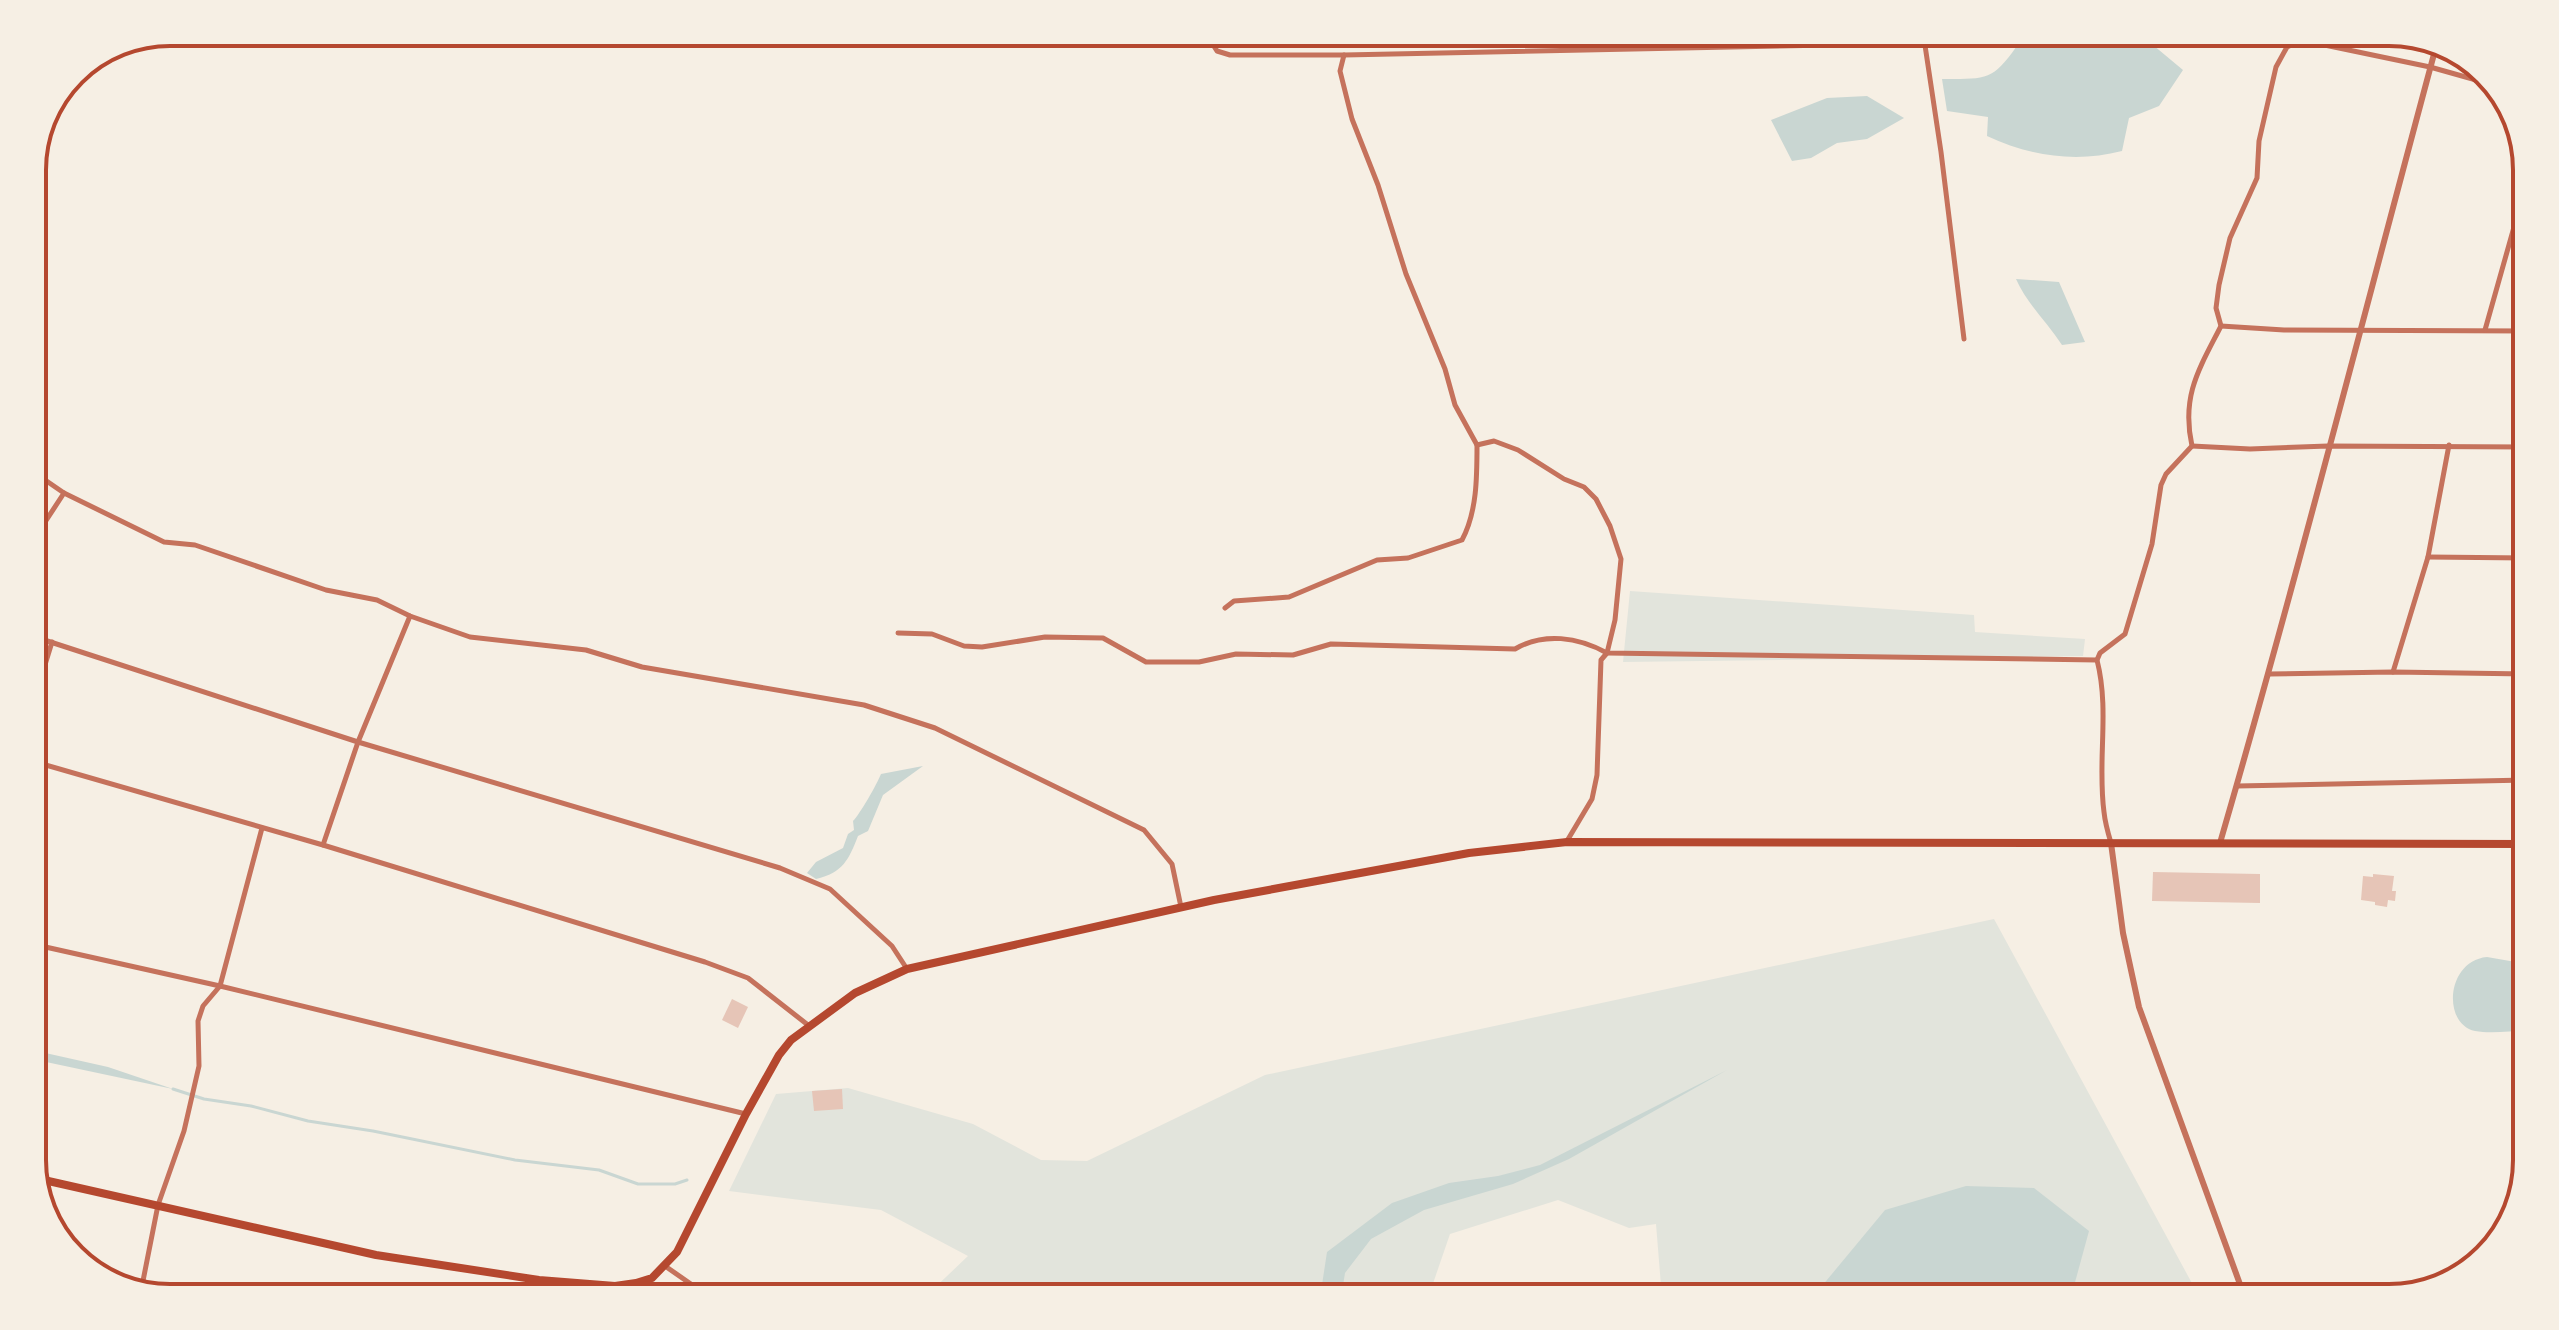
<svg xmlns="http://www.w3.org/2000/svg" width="2559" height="1330" font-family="'Noto Sans',sans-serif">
<rect width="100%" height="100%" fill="#f6efe4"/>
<!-- green -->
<g fill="#e2e4dc">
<polygon points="1630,591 1974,615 1975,632 2085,639 2083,656 1623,662"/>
<polygon points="1994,919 2200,1298 1662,1298 1656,1224 1629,1228 1558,1200 1450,1234 1428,1298 924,1298 968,1256 881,1210 729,1191 776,1094 848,1088 973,1124 1041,1160 1087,1161 1265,1075"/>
</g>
<!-- water -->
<g fill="#c9d6d2">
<path d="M 2021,40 L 2153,45 L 2183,70 L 2159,106 L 2129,118 L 2122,151 C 2076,163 2029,156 1987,136 L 1988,117 L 1947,111 L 1942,79 C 1989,79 1993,81 2021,40 Z"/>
<polygon points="1867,96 1904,118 1867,139 1837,143 1811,158 1792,161 1771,120 1827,98"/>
<path d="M 2016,279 L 2059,282 L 2085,342 L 2062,345 C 2047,322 2027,304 2016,279 Z"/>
<path d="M 923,766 L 883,795 L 868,831 L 858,836 C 849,859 843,873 816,879 L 807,873 L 816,862 L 843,848 L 848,834 L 854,830 L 853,821 C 860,814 877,784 881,774 Z"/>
<path d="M 2487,957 L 2527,964 L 2527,1030 C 2511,1031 2491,1034 2475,1031 C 2442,1024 2446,961 2487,957 Z"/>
<polygon points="32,1050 108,1067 173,1089 32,1059"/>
<polygon points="1727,1070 1569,1159 1513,1184 1424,1210 1371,1239 1345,1273 1341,1298 1320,1298 1327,1252 1392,1203 1449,1183 1498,1176 1540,1165"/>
<polygon points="1966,1186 2034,1188 2089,1231 2071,1297 1812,1298 1885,1210"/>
</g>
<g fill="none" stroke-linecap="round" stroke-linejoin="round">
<!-- stream -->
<polyline stroke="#c9d6d2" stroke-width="3" points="173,1089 204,1099 251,1106 308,1121 373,1131 515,1160 599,1170 638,1184 675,1184 687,1180"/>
</g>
<!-- building -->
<g fill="#e6c5b7">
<polygon points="2153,872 2260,874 2260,903 2152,901"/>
<polygon points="2373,874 2394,876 2392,891 2396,891 2395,901 2388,900 2387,907 2375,905 2375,902 2361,900 2363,876 2373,877"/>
<polygon points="732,999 748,1007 738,1028 722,1020"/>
<polygon points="842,1089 843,1109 814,1111 812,1091"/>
</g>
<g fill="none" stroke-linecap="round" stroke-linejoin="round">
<!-- minor -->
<g stroke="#c5725c" stroke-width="5">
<polyline points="1205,32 1217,51 1230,55 1344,55 1881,44 1904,32"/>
<polyline points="1923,32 1941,152 1964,339"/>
<polyline points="2315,43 2430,67 2494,85"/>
<polyline points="1344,55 1340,71 1352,119 1378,185 1406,274 1445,369 1455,405 1477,445 1494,441 1518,450 1564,479 1584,487 1596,499 1610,526 1621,559 1615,620 1607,653 1601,660 1597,775 1592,799 1567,841"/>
<polyline points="2517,218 2527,218"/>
<polyline points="2221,326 2284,330 2527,331"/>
<polyline points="2485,330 2527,181"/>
<polyline points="2192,446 2250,449 2328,446 2527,447"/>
<polyline points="32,471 64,493 164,542 195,545 326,590 377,600 410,616 470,637 586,650 642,667 864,705 935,728 1144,830 1172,864 1181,907"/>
<polyline points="32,542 64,493"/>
<polyline points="2428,557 2527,558"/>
<path d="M 1225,608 L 1234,601 L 1289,597 L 1377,560 L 1408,558 L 1462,540 C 1477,512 1477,477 1477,445"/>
<path d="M 898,633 L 932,634 L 964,646 L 982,647 L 1045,637 L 1103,638 L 1146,662 L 1199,662 L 1236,654 L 1293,655 L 1331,644 L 1515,649 C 1544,632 1578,637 1607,653 L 2097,660"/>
<polyline points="32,636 358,742 780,868 830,889 892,946 907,969"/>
<polyline points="2393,672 2428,557 2449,445"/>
<polyline points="2269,674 2393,672 2527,674"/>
<polyline points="32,707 52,642"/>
<polyline points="32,761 323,845 705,962 748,978 808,1025"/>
<polyline points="2237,786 2527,780"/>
<path d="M 2111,843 C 2108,833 2105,822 2104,812 C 2097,761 2110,711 2097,660 L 2100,653 L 2125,634 L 2152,544 L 2161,485 L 2166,474 L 2192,446 C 2181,396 2199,369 2221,326 L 2216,308 L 2219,285 L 2230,238 L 2257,178 L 2259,141 L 2276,67 L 2287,47 L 2298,42 L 2315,43 L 2308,32"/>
<polyline points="323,845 358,742 410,616"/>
<polyline points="32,944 220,986 746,1114"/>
<polyline points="665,1266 698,1289 704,1298"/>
<polyline points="141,1291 158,1205 184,1131 199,1066 198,1021 203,1006 220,986 262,828"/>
</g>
<!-- tertiary -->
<g stroke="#c5725c" stroke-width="6">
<polyline points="2111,843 2123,933 2139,1007 2245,1298"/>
<path d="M 2220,843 C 2297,578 2365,310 2437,43"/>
</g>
<!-- primary -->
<polyline stroke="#b5482f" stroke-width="8" points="35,1178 376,1255 539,1280 615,1286 636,1283 652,1278 677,1252 746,1114 779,1055 791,1040 855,993 907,969 1214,900 1469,853 1567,842 2527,844"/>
</g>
<!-- crop -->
<path d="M0 0H2559V1330H0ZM170 46H2389A124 124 0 0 1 2513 170V1160A124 124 0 0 1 2389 1284H170A124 124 0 0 1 46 1160V170A124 124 0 0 1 170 46Z" fill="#f6efe4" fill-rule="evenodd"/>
<path fill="none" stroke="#b5482f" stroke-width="4" d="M170 46H2389A124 124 0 0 1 2513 170V1160A124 124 0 0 1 2389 1284H170A124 124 0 0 1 46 1160V170A124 124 0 0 1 170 46Z"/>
</svg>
